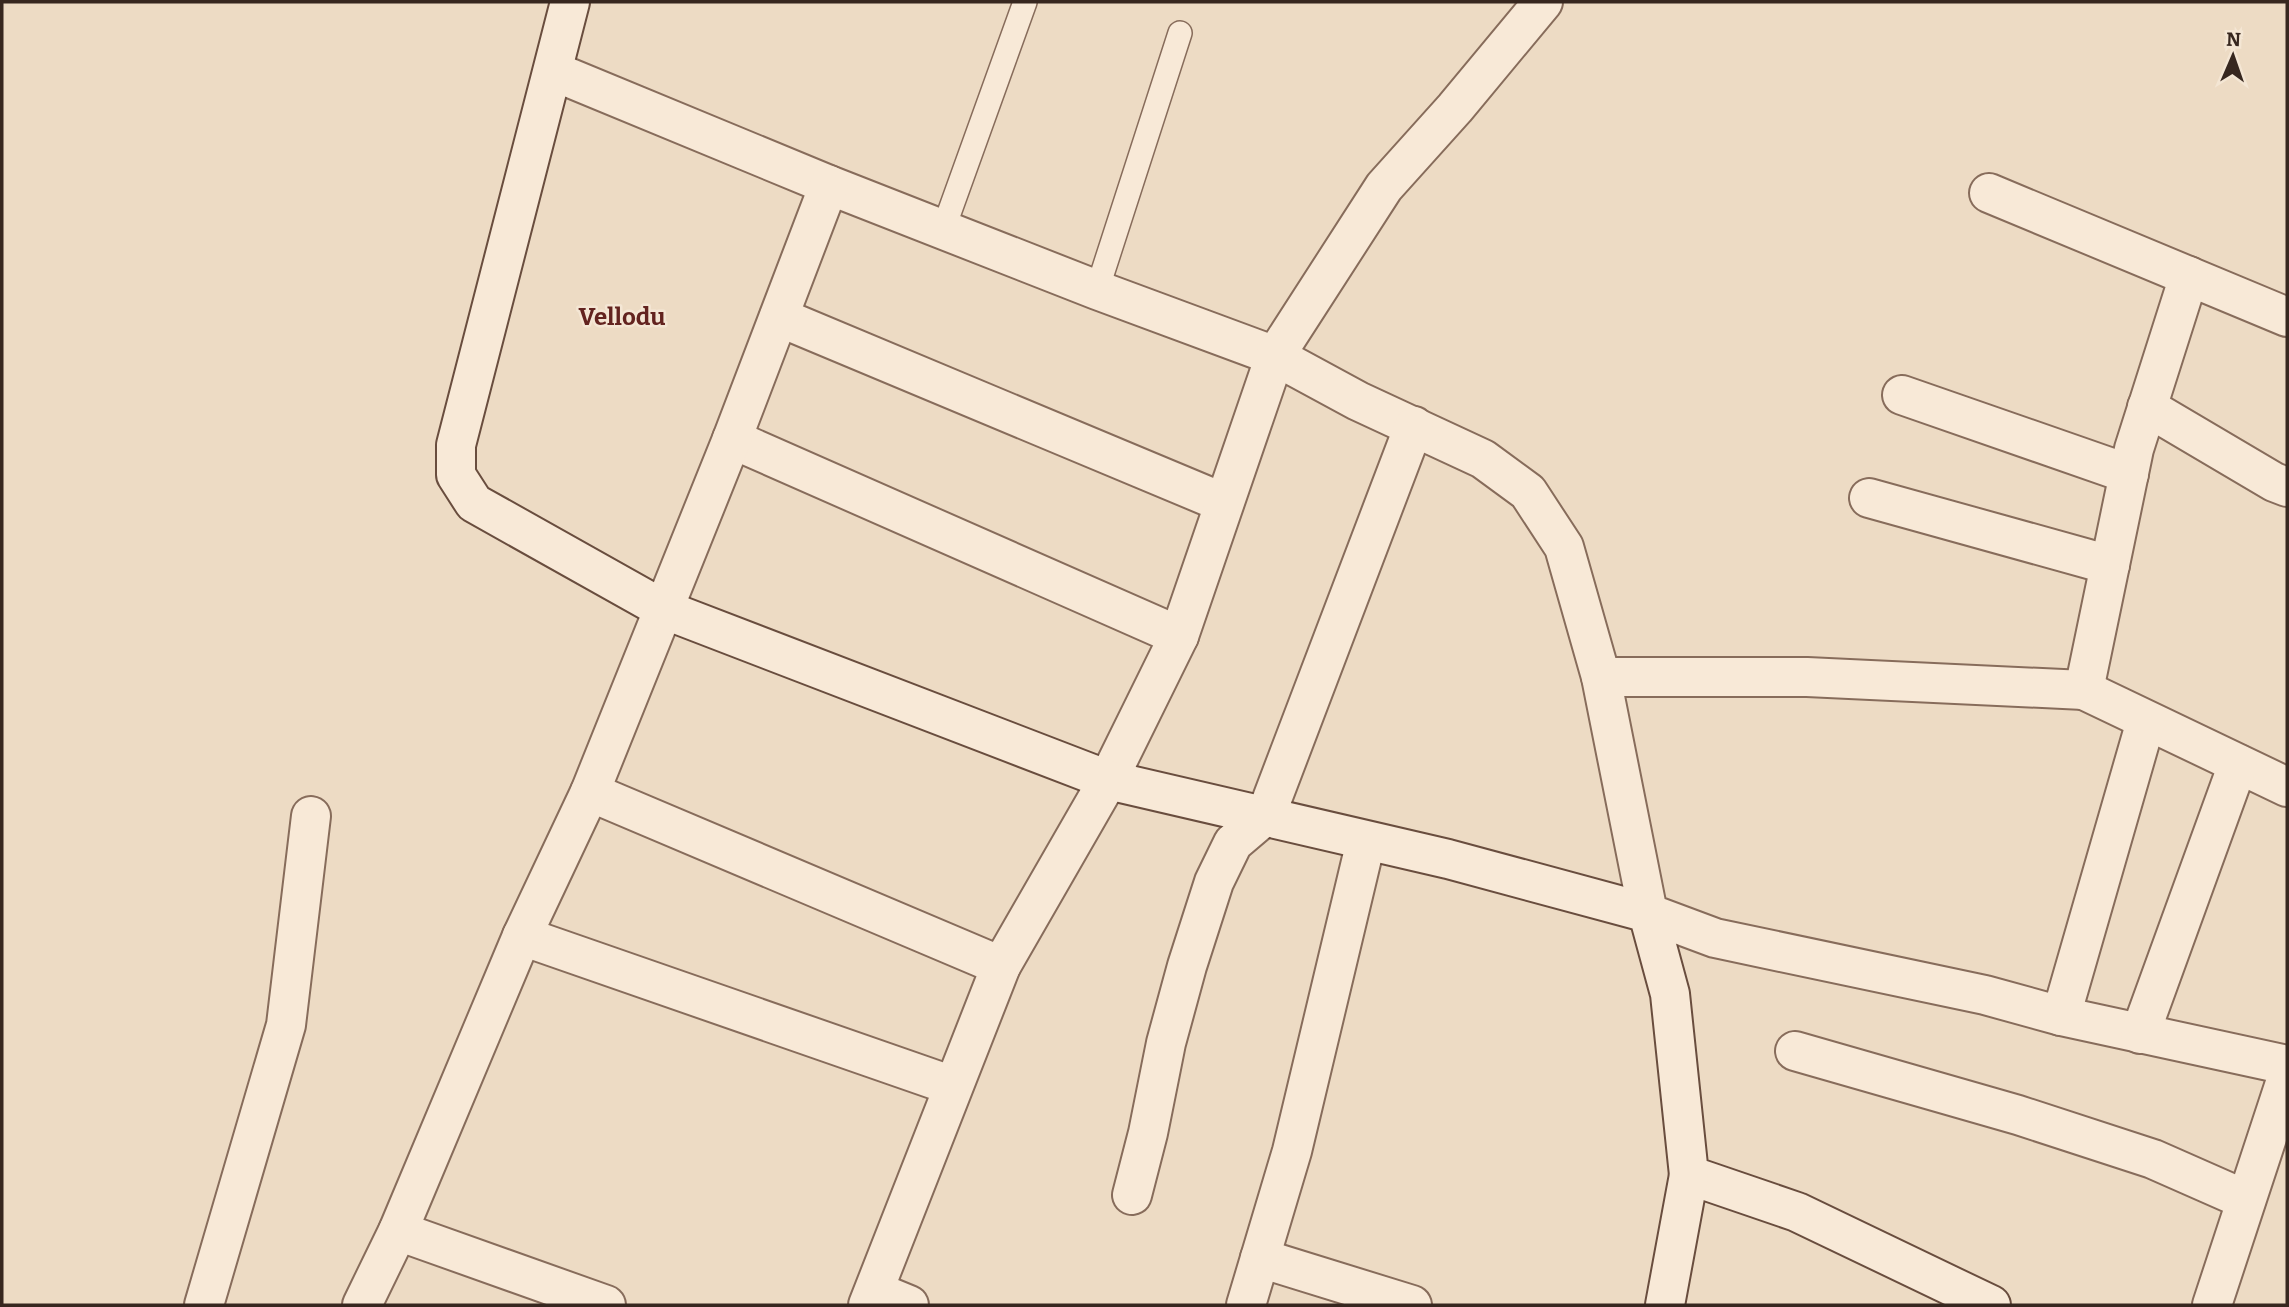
<svg xmlns="http://www.w3.org/2000/svg" width="2289" height="1307" font-family="Bitter,serif">
<rect width="100%" height="100%" fill="#eddbc4"/>
<g fill="none" stroke-linecap="round" stroke-linejoin="round">
<defs>
<g id="lane">
<polyline points="943,230 1025,2"/>
<polyline points="1097,290 1180,33"/>
</g>
<g id="street">
<polyline points="553,71 829,185 1097,290 1275,356 1358,401 1483,459 1528,492 1564,547 1601,677 1648,913 1715,938 1985,995 2061,1016 2287,1065"/>
<polyline points="1989,193 2287,317"/>
<polyline points="779,317 1224,503"/>
<polyline points="1902,395 2129,474"/>
<polyline points="2147,407 2274,482 2287,487"/>
<polyline points="732,439 1179,636"/>
<polyline points="1869,498 2110,565"/>
<polyline points="1601,677 1807,677 2084,690 2134,449 2189,276"/>
<polyline points="2084,690 2287,787"/>
<polyline points="590,792 1001,966"/>
<polyline points="522,936 953,1086"/>
<polyline points="2061,1016 2146,721"/>
<polyline points="2140,1034 2238,764"/>
<polyline points="1795,1051 2018,1115 2153,1159 2246,1200"/>
<polyline points="1132,1195 1148,1133 1166,1043 1187,966 1214,882 1233,843 1266,815 1414,426"/>
<polyline points="398,1231 606,1305"/>
<polyline points="1260,1258 1412,1305"/>
<polyline points="875,1291 909,1305"/>
<polyline points="204,1305 286,1025 311,816"/>
<polyline points="362,1305 398,1231 522,936 590,792 732,439 829,185"/>
<polyline points="868,1305 1001,966 1108,780 1179,636 1275,356 1384,187 1455,108 1543,2"/>
<polyline points="1246,1305 1292,1151 1366,841"/>
<polyline points="2212,1305 2287,1077"/>
</g>
<g id="secondary">
<polyline points="570,2 456,445 456,475 474,503 663,609 1108,780 1448,859 1648,913 1670,994 1689,1175 1797,1212 1991,1305"/>
<polyline points="1665,1305 1689,1175"/>
</g>
</defs>
<!-- lane casing -->
<use href="#lane" stroke="#876c5b" stroke-width="26"/>
<!-- street casing -->
<use href="#street" stroke="#876c5b" stroke-width="42"/>
<!-- secondary casing -->
<use href="#secondary" stroke="#694d3e" stroke-width="42"/>
<!-- lane -->
<use href="#lane" stroke="#f8e9d7" stroke-width="23"/>
<!-- street -->
<use href="#street" stroke="#f8e9d7" stroke-width="38"/>
<!-- secondary -->
<use href="#secondary" stroke="#f8e9d7" stroke-width="38"/>
</g>
<g text-anchor="middle" stroke-width="5" stroke-linejoin="round" paint-order="stroke">
<!-- quarter labels -->
<g font-size="24" font-weight="bold" fill="#63231f" stroke="#f4e6d4">
<text x="622" y="325">Vellodu</text>
</g>
</g>
<!-- border -->
<rect width="2289" height="1307" fill="none" stroke="#37271f" stroke-width="7"/>
<!-- north arrow -->
<g transform="translate(2233 56) rotate(2)" stroke="#f4e6d4" stroke-width="5" paint-order="stroke">
<path d="M0-5L12 26L0 18L-12 26Z" fill="#37271f"/>
<text y="-10" font-size="19" font-weight="bold" text-anchor="middle" fill="#37271f">N</text>
</g>
</svg>
